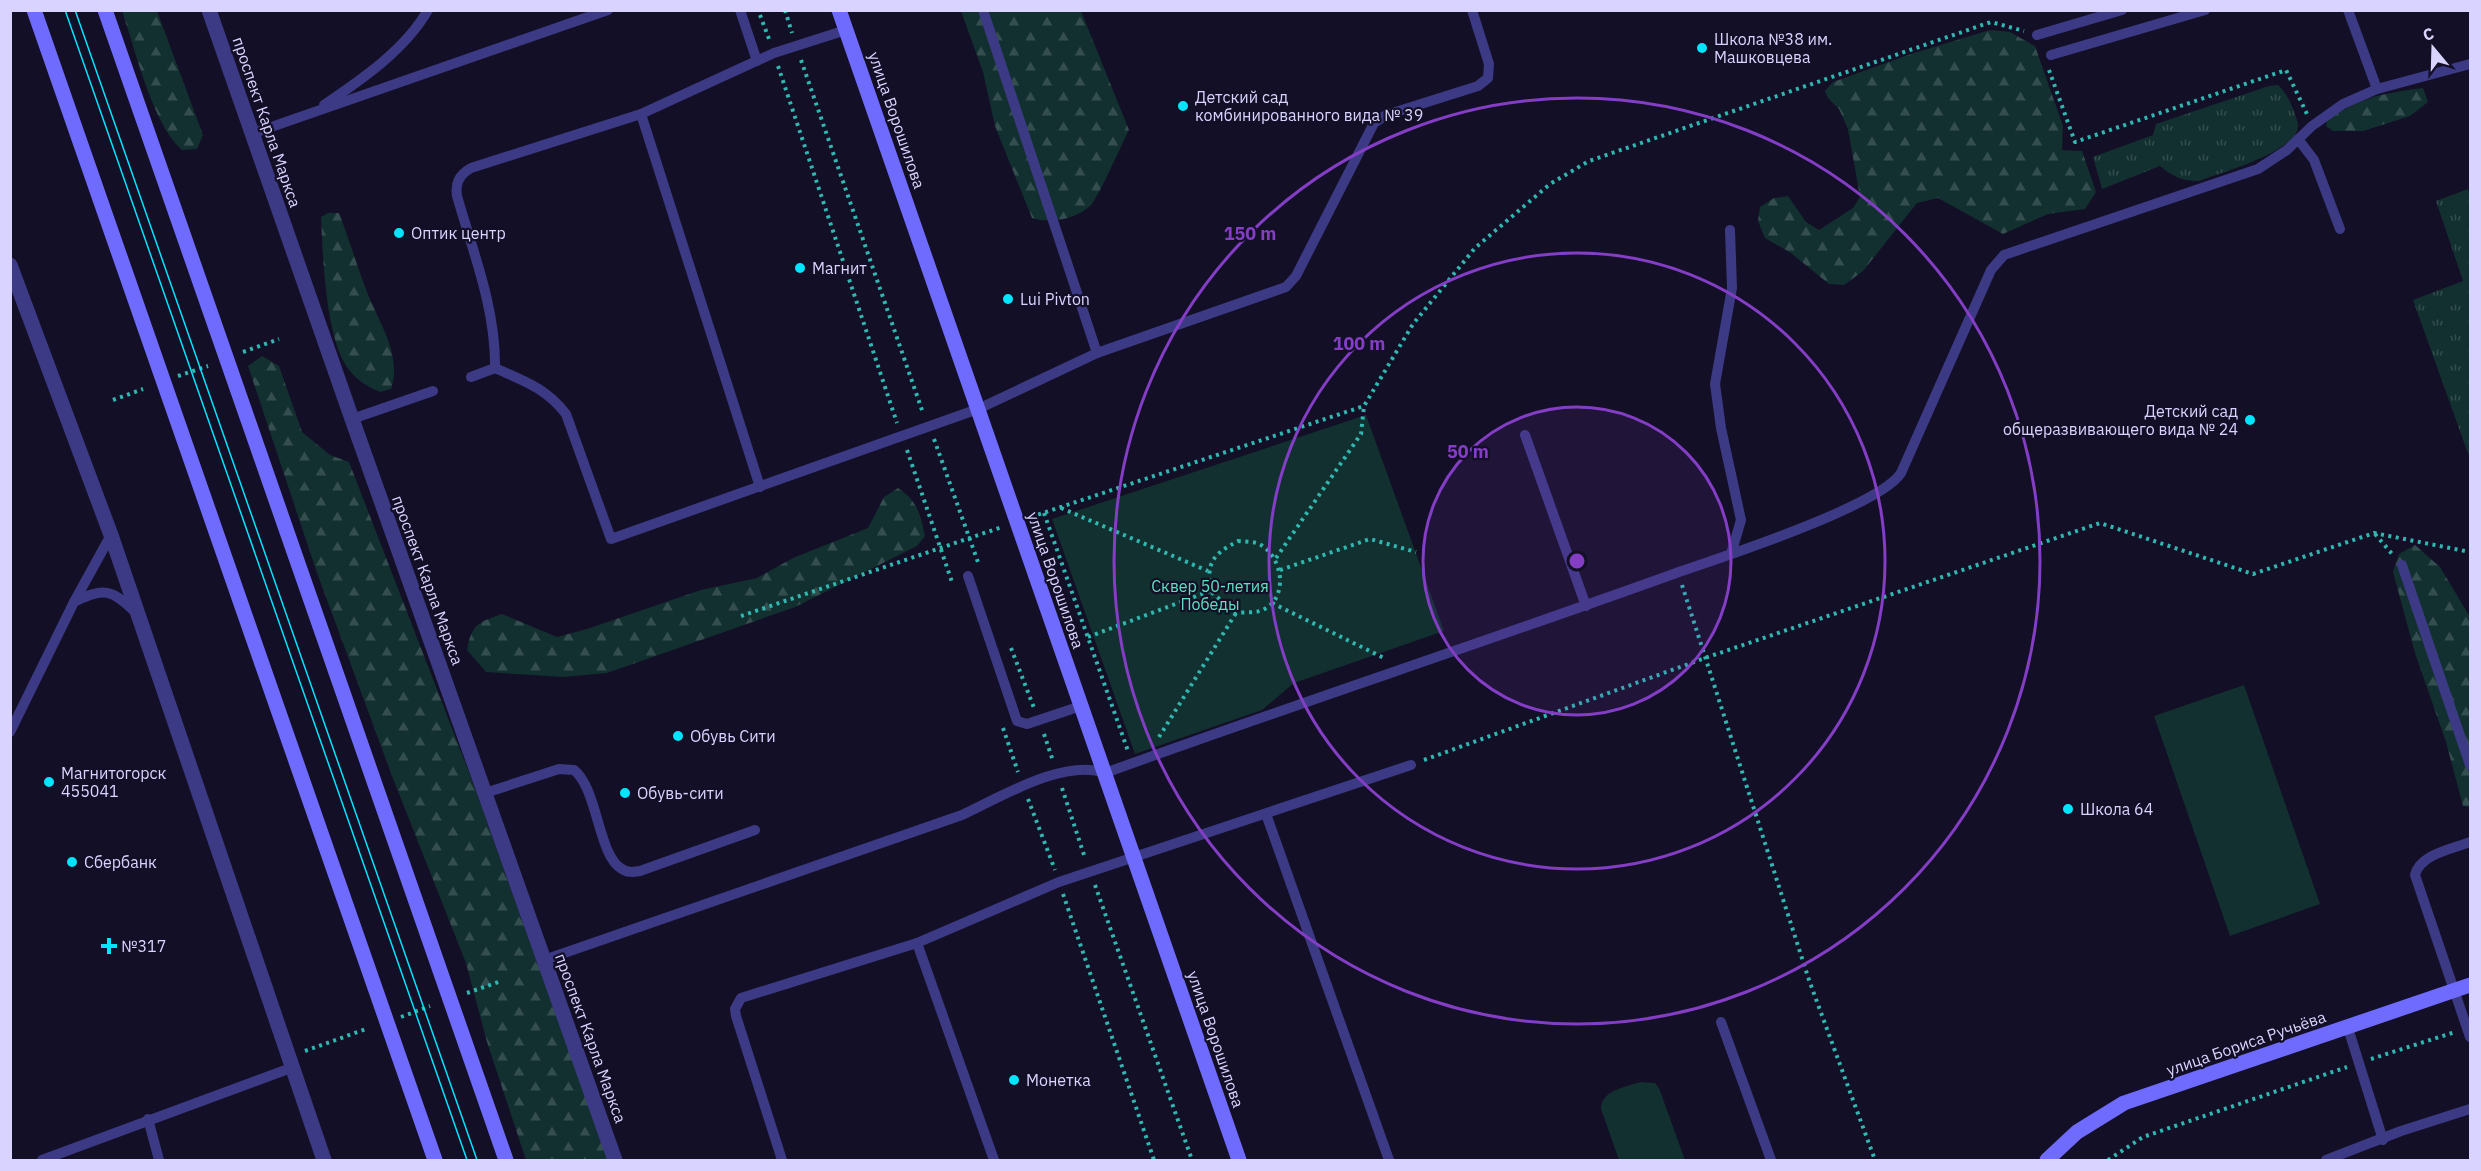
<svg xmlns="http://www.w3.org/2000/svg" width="2481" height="1171" font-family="'IBM Plex Sans',sans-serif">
<defs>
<pattern id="grass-tufts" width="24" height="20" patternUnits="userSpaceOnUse" patternTransform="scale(1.5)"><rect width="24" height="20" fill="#12302f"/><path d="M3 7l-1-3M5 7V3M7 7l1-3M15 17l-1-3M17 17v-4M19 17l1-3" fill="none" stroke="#344d4e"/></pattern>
<pattern id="forest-firs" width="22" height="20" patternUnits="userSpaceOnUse" patternTransform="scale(1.5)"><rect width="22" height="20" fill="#12302f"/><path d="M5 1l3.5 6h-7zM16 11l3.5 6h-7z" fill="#344d4e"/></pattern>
</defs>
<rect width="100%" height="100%" fill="#130f26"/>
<!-- grass -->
<g fill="url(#grass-tufts)">
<path d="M 2278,85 C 2286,93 2289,99 2293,109 C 2295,116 2300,123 2297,131 C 2286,155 2223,172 2199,181 C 2183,181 2173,177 2160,166 L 2102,189 L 2093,157 L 2153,135 L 2156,124 L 2269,86 Z"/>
<polygon points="2468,189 2470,197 2470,459 2413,300 2463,281 2436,201"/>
</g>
<!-- forest -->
<g fill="url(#forest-firs)">
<path d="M 122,11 L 157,11 L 203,135 L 197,149 L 182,150 C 152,124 135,48 122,11 Z"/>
<path d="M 961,11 L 1081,11 L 1129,130 C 1122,143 1098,199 1090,206 C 1076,219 1050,224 1032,218 L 995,126 L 983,72 Z"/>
<polygon points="1990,30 2010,32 2035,46 2063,126 2062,150 2082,151 2096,192 2085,209 2048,214 2003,234 1938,198 1917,203 1863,271 1844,285 1829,284 1791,253 1765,238 1758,221 1760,207 1774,198 1788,196 1806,222 1819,230 1853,208 1860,197 1848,129 1839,109 1828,98 1825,91 1833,82 1911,54"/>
<path d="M 2423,88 L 2428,102 L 2410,116 L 2363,131 L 2333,131 L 2326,126 L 2327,120 C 2364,96 2380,94 2423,88 Z"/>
<path d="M 328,213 L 339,213 C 350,241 358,270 369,297 C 381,325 402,358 391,389 L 380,392 C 368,387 358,381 350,371 C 325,341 323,255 321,217 Z"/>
<polygon points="262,356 279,366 302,432 330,455 349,462 472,780 608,1160 526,1160 487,1042 466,963 392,776 316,570 248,366"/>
<path d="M 898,488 C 918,502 920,513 925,536 L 917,546 L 795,607 L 607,673 L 563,677 L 486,672 L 467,650 C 472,624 477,623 502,614 L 557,637 L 587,629 L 701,590 L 757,578 L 793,558 L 868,528 L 884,497 Z"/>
<polygon points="2415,545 2440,567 2470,617 2470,807 2463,806 2446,742 2415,653 2393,572 2399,554"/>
</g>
<!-- park -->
<g fill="#12302f">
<polygon points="1366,415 1444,631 1294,683 1262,710 1135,754 1052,519"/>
<polygon points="2244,685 2320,904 2230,936 2154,716"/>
<path d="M 1640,1082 L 1655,1083 L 1659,1088 L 1685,1160 L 1619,1160 L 1601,1109 C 1601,1090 1626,1087 1640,1082 Z"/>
</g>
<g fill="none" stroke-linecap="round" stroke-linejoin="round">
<!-- path -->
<g stroke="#2fb8b0" stroke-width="4" stroke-dasharray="3 4.5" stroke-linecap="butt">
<polyline points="785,10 792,33"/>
<polyline points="760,15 769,39"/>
<polyline points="801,60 923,413"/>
<polyline points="778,66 897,423"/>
<polyline points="2049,70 2075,142 2286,70 2307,114"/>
<polyline points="243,352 279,339"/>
<polyline points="178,376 208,366"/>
<polyline points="113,400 143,389"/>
<polyline points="934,439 979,565"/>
<polyline points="907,450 952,582"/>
<polyline points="1061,508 1208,571"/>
<polyline points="1044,513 1128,751"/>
<polyline points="1031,517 1364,406 1413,324 1475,248 1550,184 1589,161 1991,22 2024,31"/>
<polyline points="2375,534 2393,555"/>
<path d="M 1238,541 C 1245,542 1255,541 1261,545 C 1284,559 1289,601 1260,611 C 1253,613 1243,612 1236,613 L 1210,591 C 1207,562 1212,555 1238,541 Z"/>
<polyline points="1276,558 1361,434 1364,406"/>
<polyline points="1280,570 1370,539 1416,552"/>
<polyline points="1682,585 1809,980 1875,1160"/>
<polyline points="1272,603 1384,658"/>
<polyline points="741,616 1002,527"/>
<polyline points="1088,637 1210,591"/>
<polyline points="1011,648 1034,708"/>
<polyline points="1003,728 1018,772"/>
<polyline points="1044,734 1053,761"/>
<polyline points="1159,737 1236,613"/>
<polyline points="1424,760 1705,658 2100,523 2253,574 2374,533 2470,552"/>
<polyline points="1062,788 1085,858"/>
<polyline points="1028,799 1055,870"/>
<polyline points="1095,885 1192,1160"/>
<polyline points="1063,894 1154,1160"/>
<polyline points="467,993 501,981"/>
<polyline points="401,1017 430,1006"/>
<polyline points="305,1051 366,1029"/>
<polyline points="2371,1059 2455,1032"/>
<polyline points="2108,1160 2143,1137 2347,1067"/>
</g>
<!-- lane -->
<g stroke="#3d3a85" stroke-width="10">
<polyline points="740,10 757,61"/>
<polyline points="983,10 1097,353"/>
<polyline points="2348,10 2377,89"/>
<path d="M 846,30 L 774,53 L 641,114 L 471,168 C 459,175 455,183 457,196 C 473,252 496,309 495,368 C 524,381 546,388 566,414 L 611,539 L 978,409 L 1097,353 L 1286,287 L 1296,276 L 1374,123 L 1386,115 L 1478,86 L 1488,78 L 1489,64 L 1472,10"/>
<polyline points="2037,35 2122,10"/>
<polyline points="2051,55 2205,10"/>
<path d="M 324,105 C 361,80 405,50 428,10"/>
<polyline points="641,114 760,487"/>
<polyline points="251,134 608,10"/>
<polyline points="2298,139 2314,160 2340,229"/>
<polyline points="1730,230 1732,288 1715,384 1721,428 1741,520 1731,554"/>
<polyline points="471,377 495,368"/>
<polyline points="352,419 433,391"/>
<polyline points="1525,435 1586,606"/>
<polyline points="2402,565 2470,765"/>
<polyline points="968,576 1017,721 1027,724 1081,706"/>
<path d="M 74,602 C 104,587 112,589 136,613"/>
<polyline points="10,732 74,602 111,535"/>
<path d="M 485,793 L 559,769 L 574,770 C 598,789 598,856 622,869 C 628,873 634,872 640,871 L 755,830"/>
<polyline points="1266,814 1389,1160"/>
<path d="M 2470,842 C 2453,849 2420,854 2415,875 L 2470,1037"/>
<polyline points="917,943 994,1160"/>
<path d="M 544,960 L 962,815 C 999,798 1064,758 1105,773 C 1296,704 1488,641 1679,572 C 1723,557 1880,506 1901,473 L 1991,270 L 2004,255 L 2258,169 L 2287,150 L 2312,126 L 2343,104 L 2377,89 L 2470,64"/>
<polyline points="1721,1022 1771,1160"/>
<polyline points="2348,1028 2383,1140"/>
<polyline points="148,1119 159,1160"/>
<polyline points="42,1160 291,1068"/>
<polyline points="782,1160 736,1016 735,1009 741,998 917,943 1059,882 1411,765"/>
<polyline points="2326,1160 2401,1131 2470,1109"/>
</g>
<!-- street -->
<g stroke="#3d3a85" stroke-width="15">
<polyline points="209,10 352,419 615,1160"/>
<polyline points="10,265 111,535 324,1160"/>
</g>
<!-- secondary -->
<g stroke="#6f6bff" stroke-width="15">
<polyline points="34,10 435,1160"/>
<polyline points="105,10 506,1160"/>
<polyline points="839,10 1239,1160"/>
<polyline points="2047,1160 2077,1132 2124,1103 2470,985"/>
</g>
<!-- tram -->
<g stroke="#00e5ff" stroke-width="1.5">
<polyline points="65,10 467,1160"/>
<polyline points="75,10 477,1160"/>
</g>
</g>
<!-- distance rings -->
<circle cx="1577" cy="561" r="154" fill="#843dc5" fill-opacity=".12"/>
<g fill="none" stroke="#843dc5" stroke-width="3">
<circle cx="1577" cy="561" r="154"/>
<circle cx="1577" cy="561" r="308"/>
<circle cx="1577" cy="561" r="463"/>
</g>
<!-- markers -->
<g fill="#00e5ff" stroke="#130f26" stroke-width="2">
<circle cx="1702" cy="48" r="6"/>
<circle cx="1183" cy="106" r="6"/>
<circle cx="399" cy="233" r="6"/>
<circle cx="800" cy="268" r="6"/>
<circle cx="1008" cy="299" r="6"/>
<circle cx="2250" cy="420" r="6"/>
<circle cx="678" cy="736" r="6"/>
<circle cx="49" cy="782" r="6"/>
<circle cx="625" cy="793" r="6"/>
<circle cx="2068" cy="809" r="6"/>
<circle cx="72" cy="862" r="6"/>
<path d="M106 937h6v6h6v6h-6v6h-6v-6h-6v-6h6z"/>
<circle cx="1014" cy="1080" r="6"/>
</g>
<g text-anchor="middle" stroke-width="4.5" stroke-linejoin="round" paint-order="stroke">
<!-- poi labels -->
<g font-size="16" fill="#d9d4ff" stroke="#130f26" text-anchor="start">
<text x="1714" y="45">Школа №38 им.<tspan x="1714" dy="18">Машковцева</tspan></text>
<text x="1195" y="103">Детский сад<tspan x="1195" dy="18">комбинированного вида № 39</tspan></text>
<text x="411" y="239">Оптик центр</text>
<text x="812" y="274">Магнит</text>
<text x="1020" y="305">Lui Pivton</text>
<text x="2238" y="417" text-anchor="end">Детский сад<tspan x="2238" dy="18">общеразвивающего вида № 24</tspan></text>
<text x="690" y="742">Обувь Сити</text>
<text x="61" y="779">Магнитогорск<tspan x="61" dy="18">455041</tspan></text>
<text x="637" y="799">Обувь-сити</text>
<text x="2080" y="815">Школа 64</text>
<text x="84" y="868">Сбербанк</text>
<text x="121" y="952">№317</text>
<text x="1026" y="1086">Монетка</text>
</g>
<!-- street labels -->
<g font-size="16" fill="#d9d4ff" stroke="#130f26">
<text transform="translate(897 120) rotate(71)" y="6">улица Ворошилова</text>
<text transform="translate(267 122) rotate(71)" y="6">проспект Карла Маркса</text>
<text transform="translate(428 580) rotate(70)" y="6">проспект Карла Маркса</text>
<text transform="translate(1056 580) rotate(71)" y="6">улица Ворошилова</text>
<text transform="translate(591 1038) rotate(70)" y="6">проспект Карла Маркса</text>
<text transform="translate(1216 1039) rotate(71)" y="6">улица Ворошилова</text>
<text transform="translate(2246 1043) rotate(-19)" y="6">улица Бориса Ручьёва</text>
</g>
<!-- park labels -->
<g font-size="16" fill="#5fe0c0" stroke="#130f26">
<text x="1210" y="592">Сквер 50-летия<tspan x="1210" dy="18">Победы</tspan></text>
</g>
</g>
<circle cx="1577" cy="561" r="9" fill="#843dc5" stroke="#130f26" stroke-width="3"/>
<g font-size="18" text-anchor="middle" font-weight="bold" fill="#843dc5" stroke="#130f26" stroke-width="4.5" stroke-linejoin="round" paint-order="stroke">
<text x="1250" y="240">150 m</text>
<text x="1359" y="350">100 m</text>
<text x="1468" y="458">50 m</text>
</g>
<!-- border -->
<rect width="2481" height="1171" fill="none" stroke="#d9d4ff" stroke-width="24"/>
<!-- north arrow -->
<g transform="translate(2433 48) rotate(341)" stroke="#130f26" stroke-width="4.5" paint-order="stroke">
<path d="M0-4.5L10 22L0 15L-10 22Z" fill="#d9d4ff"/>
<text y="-9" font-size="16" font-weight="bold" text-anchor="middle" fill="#d9d4ff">С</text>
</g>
</svg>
